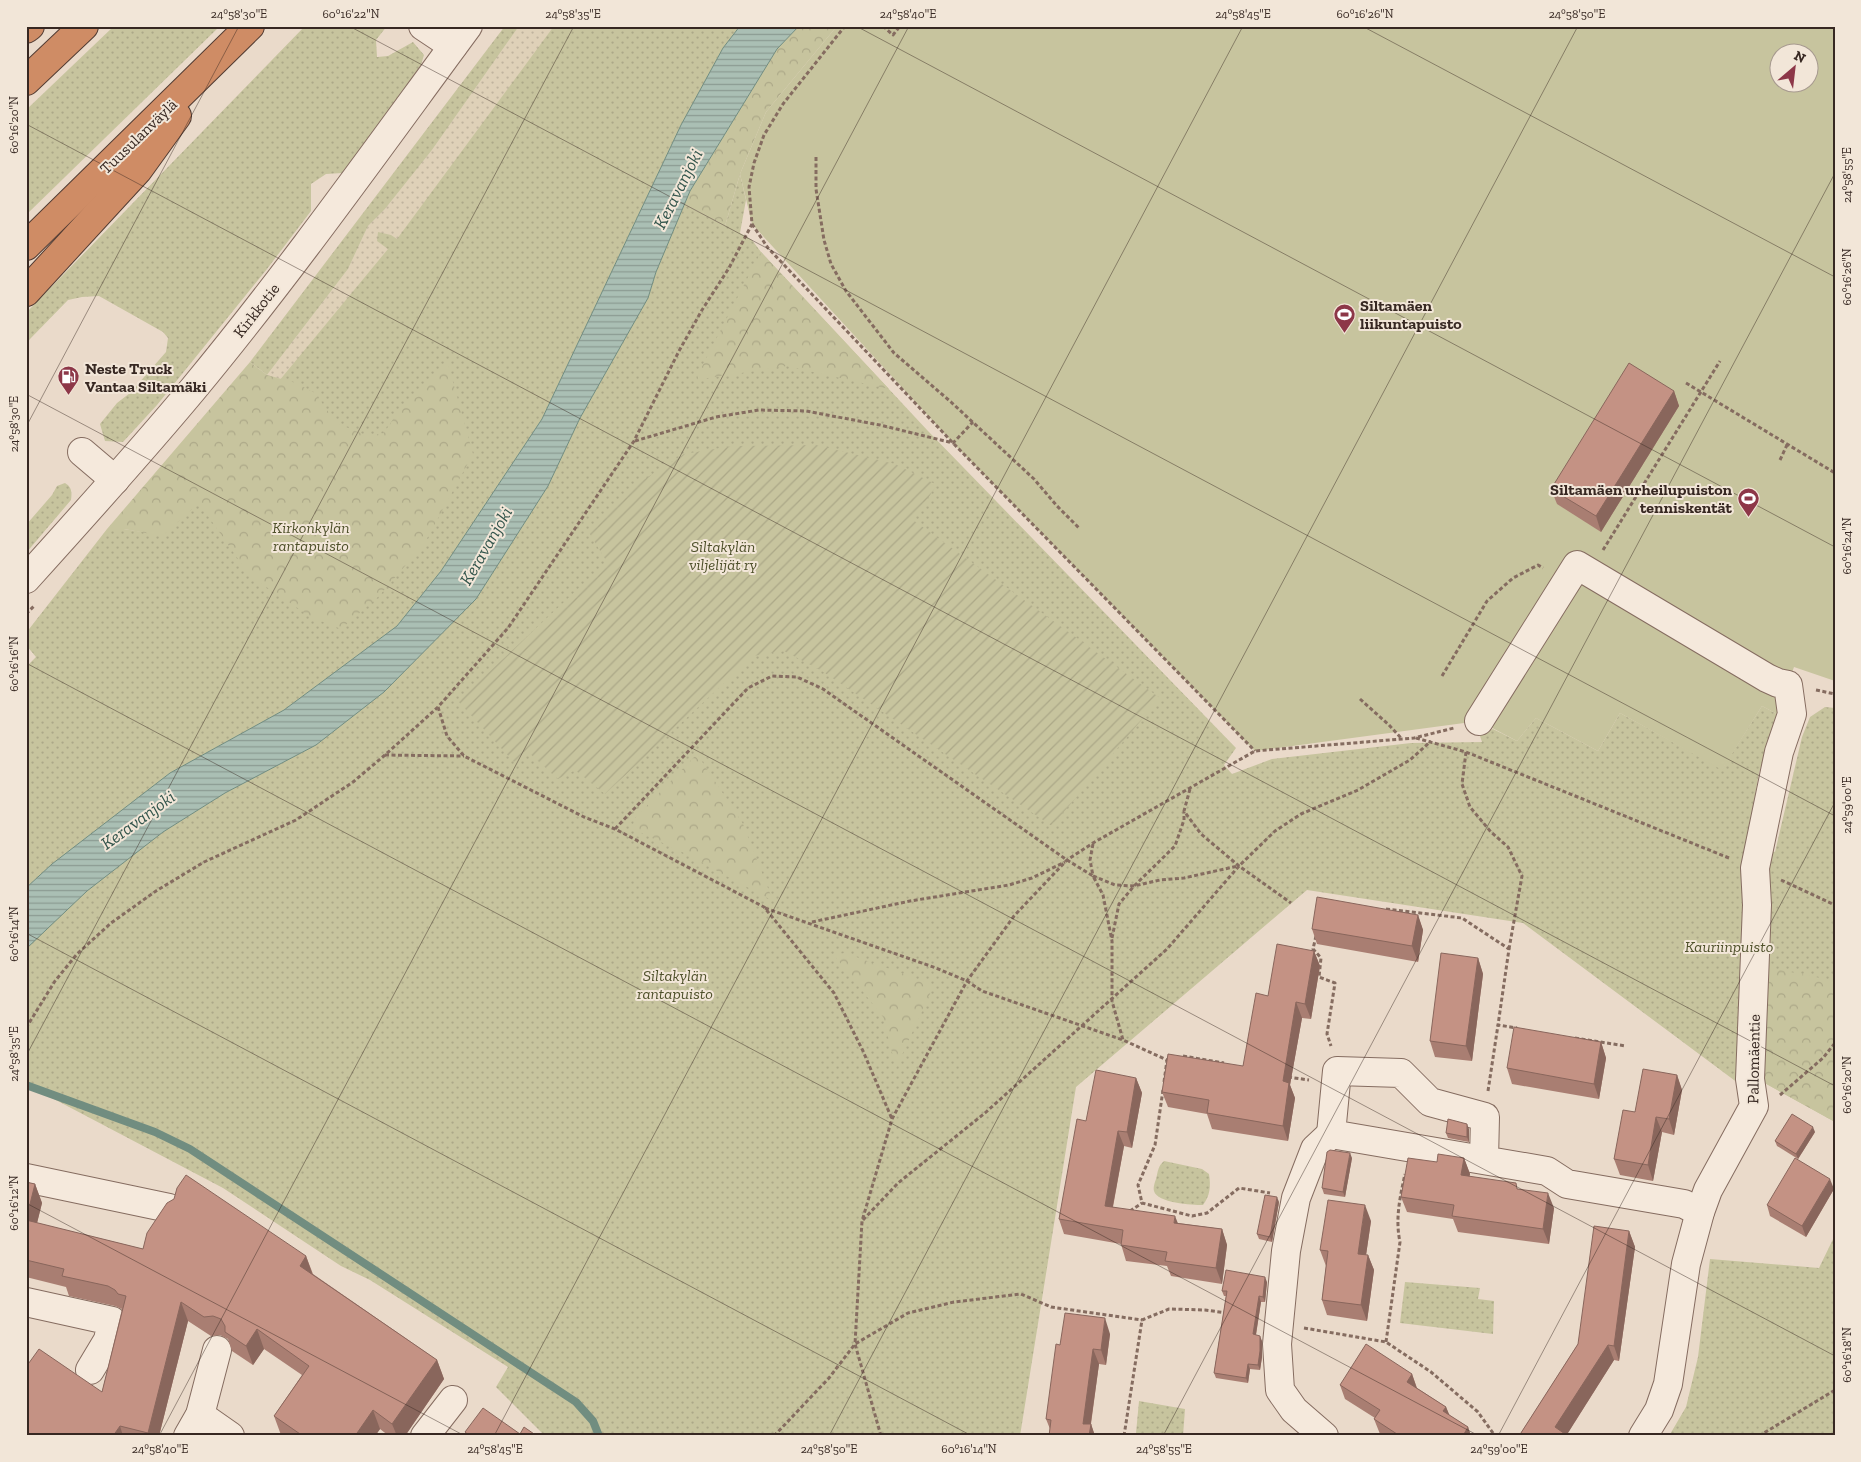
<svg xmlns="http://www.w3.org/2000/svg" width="1861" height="1462" font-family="'Zilla Slab',serif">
<defs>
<pattern id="farmland-dots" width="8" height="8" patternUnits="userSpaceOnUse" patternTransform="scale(1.25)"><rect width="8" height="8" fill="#dfd1b8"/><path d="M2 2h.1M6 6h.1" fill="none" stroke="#c0b39e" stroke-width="1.8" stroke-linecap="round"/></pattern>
<pattern id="grass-dots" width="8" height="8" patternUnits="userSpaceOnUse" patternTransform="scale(1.25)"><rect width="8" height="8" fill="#c7c49e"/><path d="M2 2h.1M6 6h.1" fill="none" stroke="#aca888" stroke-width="1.8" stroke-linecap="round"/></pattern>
<pattern id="forest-crowns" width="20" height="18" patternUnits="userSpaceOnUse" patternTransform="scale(1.25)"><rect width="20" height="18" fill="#c7c49e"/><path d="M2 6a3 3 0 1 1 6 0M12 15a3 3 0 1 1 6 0" fill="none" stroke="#aca888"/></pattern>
<pattern id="garden-furrows" width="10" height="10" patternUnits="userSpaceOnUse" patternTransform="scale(1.25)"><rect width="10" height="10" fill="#c7c49e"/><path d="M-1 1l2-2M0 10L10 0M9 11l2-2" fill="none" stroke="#aca888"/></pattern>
<pattern id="water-rules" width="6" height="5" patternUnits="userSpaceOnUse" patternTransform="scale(1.25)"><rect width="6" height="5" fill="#aabfb4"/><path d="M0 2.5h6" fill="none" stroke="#8b9b92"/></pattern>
</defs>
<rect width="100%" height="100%" fill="#eadaca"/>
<!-- farmland -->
<polygon fill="url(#farmland-dots)" points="519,26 658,26 449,293 384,433 267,375 348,269 368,226 385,209 432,150"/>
<!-- grass -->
<g fill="url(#grass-dots)">
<polygon points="114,26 220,26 26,215 26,110"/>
<polygon points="305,26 387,26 376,40 377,57 388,56 413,42 424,55 421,65 354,159 342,173 326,174 311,184 311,211 267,269 157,405 123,442 105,441 100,424 117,403 130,393 166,352 168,338 163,332 99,296 82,297 68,300 30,339 26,345 26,313"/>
<polygon points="505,26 519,26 432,150 385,209 368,226 348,269 267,375 250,362"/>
<polygon points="554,26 740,26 723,48 681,125 542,419 441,571 397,626 284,710 170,773 52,864 26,888 26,667 36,657 26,645 26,633 107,529 124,529 149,533 194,484 388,249 377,241 378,232 391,235 397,239"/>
<polygon points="740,174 746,200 740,233 752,240 761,252 928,431 1236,748 1224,765 1232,774 1272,759 1411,743 1482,742 1479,733 1493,729 1517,741 1536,718 1598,751 1620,713 1722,769 1762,706 1777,714 1759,773 1747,840 1775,852 1802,737 1810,717 1825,707 1835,708 1835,1122 1761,1081 1742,1086 1523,923 1307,890 1076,1087 1020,1436 545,1436 496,1387 508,1367 370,1280 341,1266 223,1188 33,1088 26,1092 26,949 28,946 87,891 163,832 225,793 316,745 384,692 476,599 548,486 580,418 648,298 656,272 684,204 725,226"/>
<path d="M 65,483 C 72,487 72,493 71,500 L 26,553 L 26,525 L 52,495 L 57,486 Z"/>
<path d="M 1164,1161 L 1202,1169 L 1209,1174 C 1211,1186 1210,1196 1203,1205 C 1192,1205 1157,1203 1154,1191 C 1153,1187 1155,1182 1156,1179 C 1158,1171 1158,1166 1164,1161 Z"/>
<polygon points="1835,1235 1835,1436 1669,1436 1686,1407 1698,1357 1710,1259 1819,1268"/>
<polygon points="1405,1282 1480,1288 1478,1299 1494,1301 1493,1334 1400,1323"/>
<polygon points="1139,1401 1185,1409 1183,1436 1136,1433"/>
</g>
<!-- forest -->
<g fill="url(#forest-crowns)">
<polygon points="799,26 837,26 766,112 740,174 725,226 684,204 690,191 777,49"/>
<polygon points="761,252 889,389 787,366 695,380"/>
<polygon points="250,362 267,375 296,383 315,393 336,423 368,436 384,433 399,410 448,364 473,454 424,544 379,596 341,629 311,617 250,576 199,503 162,536 124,529 107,529"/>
<polygon points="697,754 743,824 773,901 684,853 633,829 634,819"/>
<polygon points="845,953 934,985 896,1068 883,1017 834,955"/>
<polygon points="1770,968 1835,981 1835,1122 1761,1081"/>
</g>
<!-- garden -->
<polygon fill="url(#garden-furrows)" points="816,445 895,464 937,485 913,520 1160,698 1052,826 822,671 784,651 753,656 605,794 575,770 558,779 528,752 514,762 458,701 607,562 588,531 640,482 684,454 733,446"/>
<!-- pitch -->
<path fill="#c7c49e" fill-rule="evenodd" d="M 837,26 L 1835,26 L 1835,681 L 1794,667 L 1777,714 L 1762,706 L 1722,770 L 1620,713 L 1598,751 L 1536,718 L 1517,741 L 1479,721 L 1255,751 L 953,443 L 752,224 L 740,174 L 766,112 ZM 1778,52 L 1808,52 L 1808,82 L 1778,82 Z"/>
<!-- water -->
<polygon fill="url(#water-rules)" stroke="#718d80" points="740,26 799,26 777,49 690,191 656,272 648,298 580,418 548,486 476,599 384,692 316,745 225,793 163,832 87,891 26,949 26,888 52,864 170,773 284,710 397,626 441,571 542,419 681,125 723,48"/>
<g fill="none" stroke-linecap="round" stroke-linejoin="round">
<!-- stream -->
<polyline stroke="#718d80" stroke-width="8" points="26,1085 155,1132 190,1149 576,1402 593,1421 599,1436"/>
<defs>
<g id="minor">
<polyline points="423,26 453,46"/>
<polyline points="82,452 115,480"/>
<path d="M 26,579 C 83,516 140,453 194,388 C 290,272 378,148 468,26"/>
<polyline points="1479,721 1577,565 1767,678 1778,683 1788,685 1792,714 1779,752 1755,868 1757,905 1750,1079 1754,1106 1708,1190 1700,1212 1686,1264 1668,1384 1659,1410 1643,1436"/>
<polyline points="1484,1160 1485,1117 1430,1102 1401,1073 1337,1071 1331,1134 1547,1171 1567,1184 1684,1204 1700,1212"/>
<polyline points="26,1178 169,1208"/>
<polyline points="26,1302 112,1321 108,1340 90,1370"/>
<polyline points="200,1415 230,1436"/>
<polyline points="188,1436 200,1415 217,1350"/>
<polyline points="425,1436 453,1400"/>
<polyline points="1324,1436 1294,1410 1280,1390 1277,1344 1286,1251 1296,1198 1315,1149 1331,1134"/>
</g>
<g id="highway">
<polyline points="26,29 30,26"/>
<polyline points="26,81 84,26"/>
<polyline points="26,246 250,26"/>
<polyline points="26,292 138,170 177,116"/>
</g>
</defs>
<!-- minor casing -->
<use href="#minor" stroke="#856c60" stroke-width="30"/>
<!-- highway casing -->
<use href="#highway" stroke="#533c33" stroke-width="30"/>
<!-- path -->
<g stroke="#856c60" stroke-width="3" stroke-dasharray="4 2.5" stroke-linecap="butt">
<polyline points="883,26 893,35 900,26"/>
<polyline points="816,157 816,189 824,240 831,264 846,291 894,353 951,402 1034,479 1057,506 1079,528"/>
<polyline points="752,224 768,248 953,443 1255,751"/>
<polyline points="1686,383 1835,473"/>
<polyline points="635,441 716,417 759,410 806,411 880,425 953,443 973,422"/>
<polyline points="1780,460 1787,445"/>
<polyline points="1603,550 1720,361"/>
<polyline points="26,614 34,606"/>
<polyline points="1442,676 1487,601 1513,578 1538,565 1543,568"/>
<polyline points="1816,690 1835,694"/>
<polyline points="1360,699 1389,725 1401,738"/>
<polyline points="438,707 447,736 464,756 584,817 615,829 764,907 834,993 863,1051 892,1119"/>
<polyline points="1416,738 1466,752 1729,858"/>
<polyline points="1466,752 1462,784 1470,807 1491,832 1508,847 1522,876 1509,949"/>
<polyline points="385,755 464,756"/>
<polyline points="1190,789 1184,811 1201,834 1239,866 1291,903"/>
<polyline points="615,829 748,688 772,676 797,677 823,689 1067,860 1093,876 1103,895 1112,941 1112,1001 1123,1040"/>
<polyline points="1093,844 1090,860 1093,876 1115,885 1134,886 1160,880 1184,878 1238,866"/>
<polyline points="1781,880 1835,905"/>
<polyline points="765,908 936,968 967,981 982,991 1123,1040 1167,1060 1170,1059"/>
<polyline points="1386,909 1462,918 1509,949 1498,1025 1517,1028"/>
<polyline points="812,922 910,901 1009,885 1032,878 1065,862"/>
<polyline points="1316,936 1313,949 1321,958 1319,977 1335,983 1327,1034 1331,1046"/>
<polyline points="1112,938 1119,904 1134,886 1175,846 1184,820 1184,812"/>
<polyline points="26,1028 55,981 77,954 111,923 156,891 204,862 296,820 353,782 385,755 438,707 508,628 634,441 679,351 702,310 729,268 752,224 749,187 754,163 764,135 783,104 845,26"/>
<polyline points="1575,1038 1626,1046"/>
<polyline points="1183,1056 1224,1063"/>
<polyline points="1288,1077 1309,1080"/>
<polyline points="1164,1082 1167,1060"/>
<polyline points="1163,1090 1155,1145 1138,1185 1142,1203 1192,1216 1207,1213 1239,1188 1270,1193"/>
<polyline points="1488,1091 1498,1025"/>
<polyline points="1780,1095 1823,1058 1835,1043"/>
<polyline points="1130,1211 1142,1203"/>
<polyline points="863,1220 898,1183 985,1113 1167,949 1239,866 1275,831 1301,814 1358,790 1410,760 1431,741"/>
<polyline points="1304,1328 1386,1342 1431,1372 1478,1412 1495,1436"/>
<path d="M 1386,1342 L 1400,1242 C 1395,1219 1400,1197 1405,1174"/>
<polyline points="774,1436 829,1378 855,1344 908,1313 954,1302 1021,1294 1051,1307 1142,1320"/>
<polyline points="881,1436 855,1344 862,1221 892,1119 967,981 1014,916 1067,860 1093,843 1255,751 1414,738 1454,728"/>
<polyline points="1124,1436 1142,1320 1169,1309 1205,1310 1227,1313"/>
<polyline points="1759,1436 1835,1390"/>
</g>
<!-- minor -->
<use href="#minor" stroke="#f5e9dc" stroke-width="28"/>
<!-- highway -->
<use href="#highway" stroke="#cf8c65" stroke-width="28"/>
</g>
<!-- wall -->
<g fill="#a97e72">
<polygon points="1674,391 1679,406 1601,532 1557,504 1551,489"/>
<polygon points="1418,915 1423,930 1418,962 1317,944 1312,929"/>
<polygon points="1314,951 1320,966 1311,1019 1302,1018 1290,1085 1295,1098 1288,1141 1212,1129 1207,1114 1168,1107 1162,1092 1243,1066 1268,996"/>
<polygon points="1478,958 1483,974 1472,1061 1435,1057 1430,1041"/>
<polygon points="1601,1042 1606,1058 1599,1099 1512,1084 1507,1068"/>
<polygon points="1677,1075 1682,1090 1674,1135 1662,1132 1653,1181 1620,1175 1614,1159 1635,1112"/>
<polygon points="1136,1078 1142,1093 1132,1148 1124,1146 1113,1207 1178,1223 1222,1229 1227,1245 1222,1284 1171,1276 1167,1266 1126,1261 1121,1244 1064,1234 1059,1219"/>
<polygon points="1469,1129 1469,1142 1448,1138 1446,1133"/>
<polygon points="1815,1132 1798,1159 1777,1146 1775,1141"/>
<polygon points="1352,1158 1345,1197 1324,1194 1322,1188"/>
<polygon points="1464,1158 1470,1174 1469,1176 1519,1189 1554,1208 1549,1244 1458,1232 1453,1219 1407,1212 1401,1197 1437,1162"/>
<polygon points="26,1182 35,1184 42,1203 37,1223 143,1249 306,1256 313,1274 437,1360 444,1379 405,1436 389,1436 380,1429 375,1436 282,1436 281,1435 274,1416 302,1375 264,1349 253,1365 232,1351 228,1339 220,1335 211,1336 188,1321 159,1436 26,1436 102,1392 122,1309 115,1306 69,1296 66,1287 26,1277"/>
<polygon points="1834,1189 1806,1237 1770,1216 1767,1205"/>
<polygon points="1279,1202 1272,1242 1259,1239 1257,1234"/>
<polygon points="1371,1221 1366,1255 1368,1255 1374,1270 1367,1321 1327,1315 1322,1300 1326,1266 1320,1250"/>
<polygon points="1629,1231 1635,1247 1619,1361 1614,1360 1566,1436 1519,1436 1578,1344"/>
<polygon points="1267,1282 1265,1302 1261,1302 1256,1335 1262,1341 1262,1357 1260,1370 1250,1369 1248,1383 1216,1378 1214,1373 1226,1296 1224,1296 1222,1291"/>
<polygon points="1110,1334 1106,1365 1099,1364 1091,1424 1095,1436 1049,1436 1050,1429 1046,1419 1060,1345"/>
<polygon points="1412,1374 1417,1388 1446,1407 1449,1415 1468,1427 1471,1436 1382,1436 1380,1434 1374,1419 1375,1418 1345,1399 1340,1385"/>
</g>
<!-- shaded-wall -->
<g fill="#89665c">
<polygon points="1674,391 1679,406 1601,532 1596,516"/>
<polygon points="1418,915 1423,930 1418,962 1412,946"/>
<polygon points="1314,951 1320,966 1311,1019 1305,1004"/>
<polygon points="1478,958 1483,974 1472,1061 1466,1046"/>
<polygon points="1296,1002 1302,1018 1290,1085 1295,1098 1288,1141 1283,1126 1283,1081"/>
<polygon points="1601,1042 1606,1058 1599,1099 1594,1084"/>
<polygon points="1677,1075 1682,1090 1674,1135 1669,1119"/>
<polygon points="1136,1078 1142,1093 1132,1148 1127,1132"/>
<polygon points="1656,1117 1662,1132 1653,1181 1648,1165"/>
<polygon points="1467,1124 1469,1129 1469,1142 1467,1137"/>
<polygon points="1813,1127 1815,1132 1798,1159 1796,1154"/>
<polygon points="1118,1131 1124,1146 1110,1221 1105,1206"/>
<polygon points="1350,1153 1352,1158 1345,1197 1343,1192"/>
<polygon points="1464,1158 1470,1174 1467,1190 1461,1175"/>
<polygon points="1830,1179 1834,1189 1806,1237 1802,1226"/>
<polygon points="35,1184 42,1203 33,1239 26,1220"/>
<polygon points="1548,1193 1554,1208 1549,1244 1543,1229"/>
<polygon points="1277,1197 1279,1202 1272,1242 1270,1237"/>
<polygon points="1365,1205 1371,1221 1364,1269 1358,1254"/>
<polygon points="1175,1216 1181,1231 1174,1223"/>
<polygon points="1222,1229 1227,1245 1222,1284 1216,1268"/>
<polygon points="1629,1231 1635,1247 1619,1361 1614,1346"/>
<polygon points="1368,1255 1374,1270 1367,1321 1361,1305"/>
<polygon points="306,1256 313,1276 300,1266"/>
<polygon points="1265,1277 1267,1282 1265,1302 1263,1297"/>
<polygon points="1259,1296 1261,1302 1255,1340 1253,1334"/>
<polygon points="181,1302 188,1321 159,1436 149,1436 148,1433"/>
<polygon points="1105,1318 1110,1334 1106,1365 1101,1350"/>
<polygon points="257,1329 264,1349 253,1365 246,1346"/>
<polygon points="1260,1336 1262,1341 1262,1357 1260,1370 1258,1365"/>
<polygon points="1608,1345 1614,1360 1566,1436 1558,1436 1555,1427"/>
<polygon points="1093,1349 1099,1364 1089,1436 1083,1424"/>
<polygon points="437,1360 444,1379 405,1436 397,1436 392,1424"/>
<polygon points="1248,1364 1250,1369 1248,1383 1246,1378"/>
<polygon points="1412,1374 1417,1389 1407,1382"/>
<polygon points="1446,1407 1452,1421 1443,1411"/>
<polygon points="373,1410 380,1429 375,1436 355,1436"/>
<polygon points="1091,1424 1095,1436 1089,1436"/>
<polygon points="120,1426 123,1436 113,1436"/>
<polygon points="1468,1427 1471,1436 1465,1436 1464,1434"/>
</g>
<!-- building -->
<g fill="#c49284" stroke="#89665c">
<polygon points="1629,363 1674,391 1596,516 1551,489"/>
<polygon points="1317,897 1418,915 1412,946 1312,929"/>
<polygon points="1277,944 1314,951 1305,1004 1296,1002 1283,1081 1289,1083 1283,1126 1207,1113 1209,1100 1162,1092 1168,1054 1243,1066 1256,993 1268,996"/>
<polygon points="1441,953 1478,958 1466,1046 1430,1041"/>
<polygon points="1514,1027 1601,1042 1594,1084 1507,1068"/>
<polygon points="1643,1069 1677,1075 1669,1119 1656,1117 1648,1165 1614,1159 1623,1110 1635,1112"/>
<polygon points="1096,1070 1136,1078 1127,1132 1118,1131 1105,1206 1175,1216 1174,1223 1222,1229 1216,1268 1165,1261 1167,1252 1121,1245 1123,1230 1059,1219 1077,1119 1086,1121"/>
<polygon points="1792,1114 1813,1127 1796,1154 1775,1141"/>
<polygon points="1448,1119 1467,1124 1467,1137 1446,1133"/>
<polygon points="1330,1150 1350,1153 1343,1192 1322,1188 1327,1152"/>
<polygon points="1438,1154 1464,1158 1461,1175 1516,1183 1517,1189 1548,1193 1543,1229 1452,1216 1454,1205 1401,1197 1408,1158 1437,1162"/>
<polygon points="1795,1158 1830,1179 1802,1226 1767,1205"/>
<polygon points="186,1175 306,1256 300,1266 437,1360 392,1424 373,1410 355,1436 303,1436 274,1416 309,1366 257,1329 246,1346 225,1332 225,1326 221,1319 213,1316 204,1317 181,1302 148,1433 120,1426 113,1436 26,1436 26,1367 39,1349 102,1392 126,1296 118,1294 115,1290 108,1286 62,1276 64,1269 26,1260 26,1220 143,1249 147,1233 167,1203 174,1199 177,1188"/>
<polygon points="26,1182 35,1184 26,1220"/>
<polygon points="1265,1195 1277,1197 1270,1237 1257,1234"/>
<polygon points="1328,1200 1365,1205 1358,1254 1368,1255 1361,1305 1322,1300 1328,1251 1320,1250"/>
<polygon points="1594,1226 1629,1231 1614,1346 1608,1345 1555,1427 1565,1434 1564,1436 1519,1436 1578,1344"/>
<polygon points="1226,1270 1265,1277 1263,1297 1259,1296 1253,1334 1260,1336 1260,1351 1258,1365 1248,1364 1246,1378 1214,1373 1227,1291 1222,1291"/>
<polygon points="1065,1313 1105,1318 1101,1350 1093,1349 1083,1424 1091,1424 1089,1436 1049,1436 1051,1420 1046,1419 1056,1344 1060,1345"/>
<polygon points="1366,1344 1412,1374 1407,1382 1446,1407 1443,1411 1468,1427 1464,1434 1467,1436 1400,1436 1374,1419 1380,1410 1340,1385"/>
<polygon points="483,1408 520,1434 524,1427 537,1436 470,1436 465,1432"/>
</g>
<!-- ticks -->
<path fill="none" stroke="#372822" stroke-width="1" stroke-opacity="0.45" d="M 349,26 L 1835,816M 856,26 L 1835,547M 1362,26 L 1835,277M 26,124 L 1835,1086M 26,394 L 1835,1356M 26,427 L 239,26M 26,663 L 1479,1436M 26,933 L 972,1436M 26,1056 L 574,26M 26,1203 L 465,1436M 159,1436 L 909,26M 494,1436 L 1243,26M 829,1436 L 1578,26M 1163,1436 L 1835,173M 1498,1436 L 1835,802M 1833,1436 L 1835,1432"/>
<!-- icons -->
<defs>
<symbol id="stadium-pin" viewBox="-11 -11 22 30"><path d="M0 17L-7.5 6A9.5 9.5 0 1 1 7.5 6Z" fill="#8d3748" stroke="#f2e6d8"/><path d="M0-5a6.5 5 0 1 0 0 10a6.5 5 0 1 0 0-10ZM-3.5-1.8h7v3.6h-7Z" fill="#fff"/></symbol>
<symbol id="fuel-pin" viewBox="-11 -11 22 30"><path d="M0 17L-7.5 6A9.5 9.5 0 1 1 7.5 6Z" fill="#8d3748" stroke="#f2e6d8"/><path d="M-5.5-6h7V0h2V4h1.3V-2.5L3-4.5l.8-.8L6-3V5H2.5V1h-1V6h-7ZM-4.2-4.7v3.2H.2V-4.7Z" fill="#fff"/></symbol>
</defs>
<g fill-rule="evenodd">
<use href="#stadium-pin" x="1332" y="302" width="25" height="34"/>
<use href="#fuel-pin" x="56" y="364" width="25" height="34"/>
<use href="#stadium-pin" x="1736" y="486" width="25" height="34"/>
</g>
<g text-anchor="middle" stroke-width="4" stroke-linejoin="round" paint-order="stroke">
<!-- street labels -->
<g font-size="16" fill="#372822" stroke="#f2e6d8">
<text transform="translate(138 136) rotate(-44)" y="6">Tuusulanväylä</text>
<text transform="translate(256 310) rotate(-52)" y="6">Kirkkotie</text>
<text transform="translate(1753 1059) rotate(-89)" y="6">Pallomäentie</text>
</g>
<!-- poi labels -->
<g font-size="16" font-weight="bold" fill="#372822" stroke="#f2e6d8" text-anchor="start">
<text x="1360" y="311">Siltamäen<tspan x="1360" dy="18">liikuntapuisto</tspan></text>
<text x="85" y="374">Neste Truck<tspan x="85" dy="18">Vantaa Siltamäki</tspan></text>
<text x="1732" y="495" text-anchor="end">Siltamäen urheilupuiston<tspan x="1732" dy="18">tenniskentät</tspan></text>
</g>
<!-- park labels -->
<g font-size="16" font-style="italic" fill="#4f512b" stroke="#f2e6d8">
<text x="311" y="533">Kirkonkylän<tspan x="311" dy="18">rantapuisto</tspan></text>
<text x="723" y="552">Siltakylän<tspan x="723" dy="18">viljelijät ry</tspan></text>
<text x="1729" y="952">Kauriinpuisto</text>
<text x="675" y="981">Siltakylän<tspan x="675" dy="18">rantapuisto</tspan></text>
</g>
<!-- water labels -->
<g font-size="18" font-style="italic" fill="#33554c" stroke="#f2e6d8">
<text transform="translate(678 189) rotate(-63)" y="6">Keravanjoki</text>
<text transform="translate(486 546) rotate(-60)" y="6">Keravanjoki</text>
<text transform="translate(138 820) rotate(-36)" y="6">Keravanjoki</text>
</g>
</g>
<!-- border -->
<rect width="1861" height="1462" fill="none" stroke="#f2e6d8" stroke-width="55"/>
<!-- north arrow -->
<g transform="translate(1794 68) rotate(28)"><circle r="24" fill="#f2e6d8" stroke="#a79a8f"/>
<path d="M0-4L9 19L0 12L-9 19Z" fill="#8d3748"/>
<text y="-8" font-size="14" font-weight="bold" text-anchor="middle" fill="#372822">N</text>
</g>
<rect x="28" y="28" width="1806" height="1406" fill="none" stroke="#372822" stroke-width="2"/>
<g font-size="12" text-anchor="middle" fill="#372822">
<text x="239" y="18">24°58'30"E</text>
<text x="351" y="18">60°16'22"N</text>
<text x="573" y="18">24°58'35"E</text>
<text x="908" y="18">24°58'40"E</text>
<text x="1243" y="18">24°58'45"E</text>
<text x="1365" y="18">60°16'26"N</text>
<text x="1577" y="18">24°58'50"E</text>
<text transform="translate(14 125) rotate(-90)" y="4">60°16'20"N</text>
<text transform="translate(1847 175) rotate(-90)" y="4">24°58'55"E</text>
<text transform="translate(1847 277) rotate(-90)" y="4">60°16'26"N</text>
<text transform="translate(14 424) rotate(-90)" y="4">24°58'30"E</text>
<text transform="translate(1847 546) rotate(-90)" y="4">60°16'24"N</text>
<text transform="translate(14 664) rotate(-90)" y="4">60°16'16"N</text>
<text transform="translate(1847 805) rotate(-90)" y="4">24°59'00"E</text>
<text transform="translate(14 934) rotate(-90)" y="4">60°16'14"N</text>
<text transform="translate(14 1054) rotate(-90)" y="4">24°58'35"E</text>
<text transform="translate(1847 1085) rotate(-90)" y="4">60°16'20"N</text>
<text transform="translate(14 1203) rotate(-90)" y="4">60°16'12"N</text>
<text transform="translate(1847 1355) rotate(-90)" y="4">60°16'18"N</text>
<text x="160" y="1453">24°58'40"E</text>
<text x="495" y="1453">24°58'45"E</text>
<text x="829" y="1453">24°58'50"E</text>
<text x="969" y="1453">60°16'14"N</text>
<text x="1164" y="1453">24°58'55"E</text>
<text x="1499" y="1453">24°59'00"E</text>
</g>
</svg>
